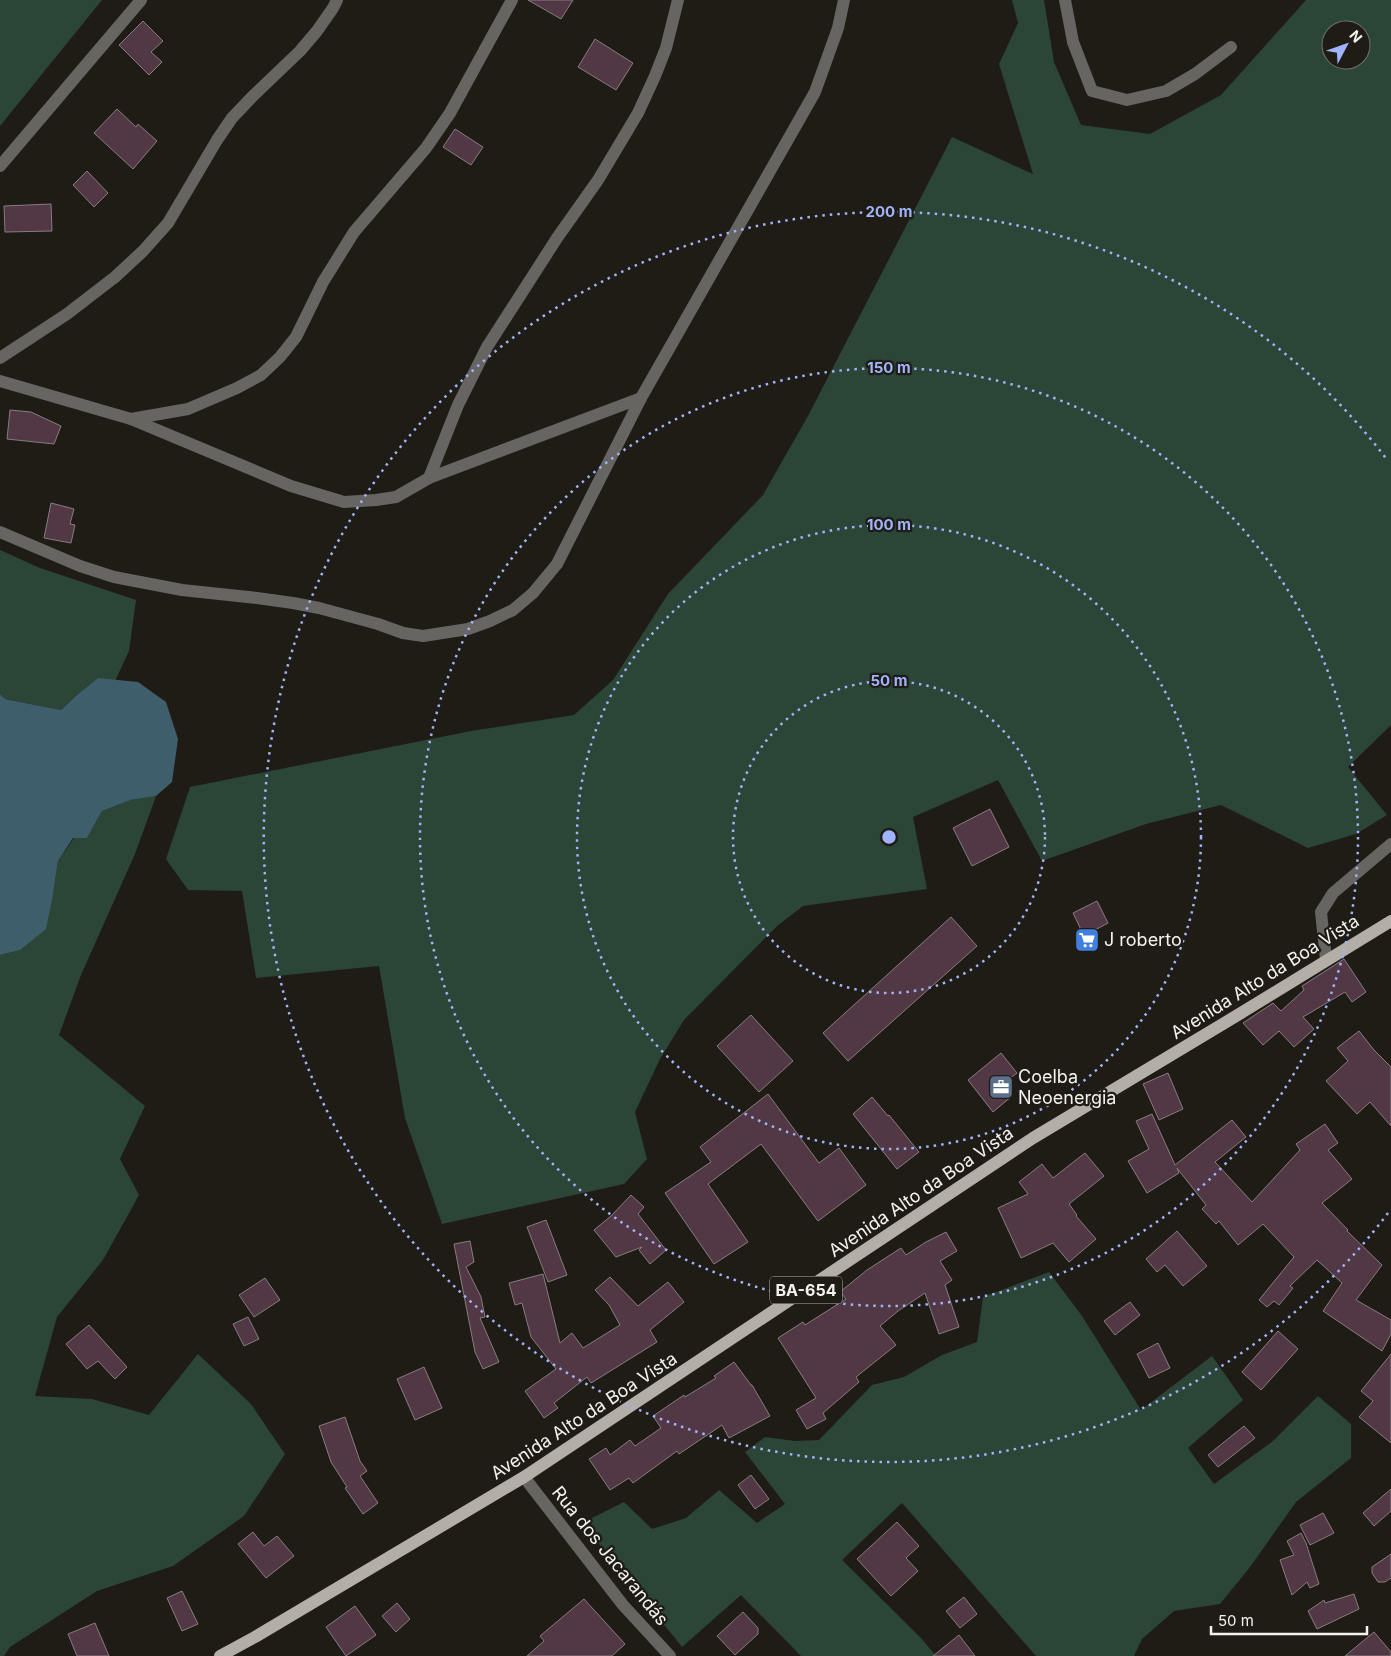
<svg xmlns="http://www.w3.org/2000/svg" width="1391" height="1656" font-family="Inter,sans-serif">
<rect width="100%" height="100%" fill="#1f1c15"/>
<!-- green -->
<g fill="#2b4536" fill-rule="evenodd">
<polygon points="0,0 102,0 0,126"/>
<path d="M 1012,0 L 1044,0 L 1054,62 L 1081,125 L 1150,134 L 1221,95 L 1306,0 L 1391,0 L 1391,725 L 1348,767 L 1387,815 L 1356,834 L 1308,848 L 1221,805 L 1146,824 L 1042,861 L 998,780 L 913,817 L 927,889 L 803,906 L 777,926 L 684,1020 L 660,1059 L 635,1112 L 647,1159 L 624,1184 L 442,1224 L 405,1118 L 379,966 L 256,978 L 242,891 L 188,890 L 166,859 L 190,787 L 471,731 L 574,715 L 613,680 L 668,594 L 763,495 L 809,414 L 952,137 L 1033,174 L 999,64 L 1018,23 ZM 1331,30 L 1361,30 L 1361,60 L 1331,60 Z"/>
<polygon points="0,550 40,568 136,600 129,651 115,681 98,678 78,694 61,710 5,699 0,694"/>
<polygon points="156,796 135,854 81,975 59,1035 145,1106 120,1159 139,1195 103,1260 57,1317 35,1396 92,1399 149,1415 198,1354 251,1404 285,1454 244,1516 173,1566 97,1591 10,1647 4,1656 0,1656 0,955 20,950 53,895 58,861 74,838 87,838 102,811 131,800"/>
<polygon points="1049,1272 1082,1316 1141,1410 1212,1356 1243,1400 1188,1448 1214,1484 1273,1441 1318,1396 1351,1424 1351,1458 1296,1502 1250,1567 1220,1604 1174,1611 1142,1639 1134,1656 1036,1656 902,1503 842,1560 921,1638 936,1656 801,1656 741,1595 682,1647 596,1540 590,1519 624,1502 652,1529 686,1518 719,1490 757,1523 785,1504 745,1452 765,1437 795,1441 819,1440 872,1385 904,1377 942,1355 977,1342 983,1297"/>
</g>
<!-- water -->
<polygon fill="#3e5e6b" points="98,678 138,682 166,702 178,739 172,782 156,796 131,800 102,811 87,838 73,838 58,861 53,895 46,929 20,950 0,955 0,694 5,699 61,710 78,694"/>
<!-- building -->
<g fill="#523744" stroke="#877d81">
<polygon points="528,0 573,0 561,19"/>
<polygon points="143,21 163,41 151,52 162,62 149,75 119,45"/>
<polygon points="595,39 633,63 616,90 578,67"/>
<polygon points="117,109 136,127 138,124 157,141 133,169 94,133"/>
<polygon points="455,129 483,147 471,165 443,147"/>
<polygon points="87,171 108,193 94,207 73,185"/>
<polygon points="51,204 52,231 5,232 4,206"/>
<polygon points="10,410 31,412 61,426 54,444 7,439"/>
<polygon points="51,503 74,509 70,524 75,525 71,543 44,538"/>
<polygon points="990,809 1009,847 972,866 953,828"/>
<polygon points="1097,901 1108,923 1084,936 1073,913"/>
<polygon points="951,917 977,946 848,1061 823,1033"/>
<polygon points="1344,959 1366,992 1352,1002 1345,992 1303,1017 1314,1029 1294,1047 1279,1031 1263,1045 1243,1023 1273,1003 1281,1011 1304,990 1302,986"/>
<polygon points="751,1015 793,1061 759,1092 717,1046"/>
<polygon points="1359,1031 1374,1050 1391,1067 1391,1126 1370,1102 1357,1114 1326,1081 1348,1061 1337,1048"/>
<polygon points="1001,1053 1017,1073 1003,1084 1012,1096 993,1112 968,1080"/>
<polygon points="1168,1073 1183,1109 1159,1120 1143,1084"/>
<polygon points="768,1094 819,1163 839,1148 866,1185 818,1221 761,1144 708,1184 748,1242 714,1264 665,1193 711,1162 700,1147"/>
<polygon points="872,1097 888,1116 889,1115 919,1152 897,1169 853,1114"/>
<polygon points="1152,1114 1175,1165 1232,1120 1246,1137 1215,1162 1252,1202 1300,1150 1296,1144 1325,1124 1338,1143 1328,1150 1352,1179 1322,1203 1348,1230 1347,1231 1382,1265 1356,1300 1391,1320 1391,1334 1382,1351 1323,1311 1342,1283 1317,1260 1290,1286 1293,1288 1279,1305 1274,1301 1267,1307 1259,1300 1294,1257 1263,1224 1238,1245 1219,1221 1216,1224 1202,1209 1206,1205 1177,1168 1179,1173 1147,1193 1128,1161 1149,1149 1136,1121"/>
<polygon points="1085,1153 1104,1176 1069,1204 1077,1215 1076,1216 1096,1239 1069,1262 1053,1243 1021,1258 998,1208 1028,1194 1019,1182 1042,1164 1053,1178"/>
<polygon points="631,1195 644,1207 638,1214 666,1250 650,1264 639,1250 642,1247 616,1257 594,1230 611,1216"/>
<polygon points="546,1220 567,1275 548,1282 527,1227"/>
<polygon points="1177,1231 1207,1266 1183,1286 1165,1265 1157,1272 1146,1259"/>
<polygon points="946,1232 957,1251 940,1261 952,1280 945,1285 959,1327 939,1334 925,1293 898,1311 880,1326 896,1345 856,1377 859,1382 823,1413 826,1419 807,1429 796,1410 816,1398 778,1338 803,1322 805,1325 846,1299 840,1292 867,1270 901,1248 906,1255 926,1242"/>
<polygon points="470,1241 474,1262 466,1267 481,1297 485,1317 480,1318 499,1362 483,1369 475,1352 454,1244"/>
<polygon points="543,1274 560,1343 572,1333 583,1348 620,1325 609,1305 595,1290 610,1277 638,1306 668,1282 684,1302 650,1330 657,1342 591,1383 587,1377 554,1403 558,1408 544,1418 525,1391 556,1369 531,1337 522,1303 515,1305 509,1283"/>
<polygon points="265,1278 280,1300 254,1317 239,1295"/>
<polygon points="1130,1302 1140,1315 1115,1335 1104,1321"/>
<polygon points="248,1317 259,1339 244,1346 233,1324"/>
<polygon points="89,1325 127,1367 115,1379 98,1361 87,1369 66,1344"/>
<polygon points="1278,1331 1298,1349 1261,1390 1242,1372"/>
<polygon points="1158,1343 1170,1368 1149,1378 1137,1354"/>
<polygon points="1391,1354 1391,1443 1359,1417 1373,1401 1361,1391"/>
<polygon points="734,1362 751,1385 752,1385 770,1416 729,1438 722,1425 679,1454 677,1451 633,1483 629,1478 610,1490 589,1459 606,1448 610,1455 630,1440 635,1446 661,1428 653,1416 684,1395 685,1397 716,1378 714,1376"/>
<polygon points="424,1367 442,1408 415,1420 397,1379"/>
<polygon points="345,1417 360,1461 367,1471 360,1476 378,1503 363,1514 345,1488 347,1487 331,1462 319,1426"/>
<polygon points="1244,1426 1255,1438 1218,1467 1208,1455"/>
<polygon points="751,1475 769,1499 755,1509 738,1485"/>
<polygon points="1391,1489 1391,1511 1374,1526 1363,1513"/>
<polygon points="1323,1513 1334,1533 1310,1545 1300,1525"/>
<polygon points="897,1522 919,1546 906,1558 918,1571 891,1596 857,1559"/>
<polygon points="253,1532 264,1546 277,1536 294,1556 266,1578 238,1544"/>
<polygon points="1301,1533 1306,1543 1319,1584 1310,1588 1307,1582 1292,1595 1280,1560 1294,1555 1287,1541"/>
<polygon points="1391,1554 1391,1578 1385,1582 1378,1582 1372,1573 1372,1567"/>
<polygon points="182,1591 198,1624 182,1631 167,1598"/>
<polygon points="1354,1594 1359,1609 1317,1629 1308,1611 1324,1600 1325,1603"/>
<polygon points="964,1597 977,1614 960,1628 946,1611"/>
<polygon points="584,1599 625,1644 612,1656 527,1656 544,1641 540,1636"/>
<polygon points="397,1603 410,1619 396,1632 382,1616"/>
<polygon points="355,1606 376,1635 346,1656 326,1627"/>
<polygon points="743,1612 758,1628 758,1634 735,1655 717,1636"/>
<polygon points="95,1623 109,1656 77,1656 68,1634"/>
<polygon points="1374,1632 1391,1652 1391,1656 1345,1656"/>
<polygon points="959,1635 975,1656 933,1656"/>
</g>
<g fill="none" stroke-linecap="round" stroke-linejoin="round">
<!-- minor -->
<g stroke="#676561" stroke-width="12">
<polyline points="1065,0 1073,42 1092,91 1127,100 1166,91 1195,74 1231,47"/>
<polyline points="0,166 141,0"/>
<polyline points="0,358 67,314 115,277 143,251 168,223 217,140 232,118 252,97 300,51 317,31 333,8 337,0"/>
<polyline points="0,381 131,419 291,486 344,502 376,500 396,497 429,478 641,398"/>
<polyline points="131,419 188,409 237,388 261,375 280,357 296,337 323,282 354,232 426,148 450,113 512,0"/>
<polyline points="429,478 458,405 487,347 557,238 598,180 638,113 655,76 666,48 678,0"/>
<polyline points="0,532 80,566 114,577 182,590 257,598 293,603 319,608 378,624 403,633 423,636 468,629 490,621 513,610 533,593 557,564 641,398 815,92 838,28 844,0"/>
<polyline points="1326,960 1321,912 1333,893 1391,844"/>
<polyline points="524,1477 623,1605 670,1656"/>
</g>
<!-- major -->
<polyline stroke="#b3afa7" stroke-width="12" points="220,1656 255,1637 524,1477 1033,1138 1241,1013 1391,921"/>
</g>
<!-- distance rings -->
<g fill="none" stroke="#a0b3fd" stroke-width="2.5" stroke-dasharray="2.5 5">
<circle cx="889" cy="837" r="156"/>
<circle cx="889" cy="837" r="312"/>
<circle cx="889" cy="837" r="469"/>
<path d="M1388 1213A625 625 0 1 1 1388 461"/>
</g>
<!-- icons -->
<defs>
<symbol id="supermarket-square" viewBox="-11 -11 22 22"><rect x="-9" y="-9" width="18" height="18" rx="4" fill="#3f7fe0" stroke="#1f1c15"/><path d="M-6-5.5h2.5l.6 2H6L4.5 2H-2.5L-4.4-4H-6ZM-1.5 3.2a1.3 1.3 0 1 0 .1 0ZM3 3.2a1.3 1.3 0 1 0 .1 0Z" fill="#fff"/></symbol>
<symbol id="office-square" viewBox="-11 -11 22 22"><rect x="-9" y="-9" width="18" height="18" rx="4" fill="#5c6f8a" stroke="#1f1c15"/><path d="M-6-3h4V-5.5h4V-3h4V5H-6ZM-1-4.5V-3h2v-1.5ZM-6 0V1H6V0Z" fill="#fff"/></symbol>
</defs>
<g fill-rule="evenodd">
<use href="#supermarket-square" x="1073" y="926" width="28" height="28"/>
<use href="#office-square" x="987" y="1073" width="28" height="28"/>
</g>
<g text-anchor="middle" stroke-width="4.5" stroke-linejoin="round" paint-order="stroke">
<!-- shield labels -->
<rect fill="#1f1c15" stroke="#b3b2ac" stroke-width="1" x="770" y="1276.5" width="72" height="27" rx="4"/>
<g font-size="16" font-weight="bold" fill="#f3f2ed">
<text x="806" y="1296">BA-654</text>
</g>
<!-- poi labels -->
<g font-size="18" fill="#f3f2ed" stroke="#1f1c15" text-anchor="start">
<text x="1104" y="946">J roberto</text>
<text x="1018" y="1083">Coelba<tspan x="1018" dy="21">Neoenergia</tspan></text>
</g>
<!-- street labels -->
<g font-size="18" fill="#f3f2ed" stroke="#1f1c15">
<text transform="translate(1265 977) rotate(-32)" y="6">Avenida Alto da Boa Vista</text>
<text transform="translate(921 1192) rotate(-34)" y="6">Avenida Alto da Boa Vista</text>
<text transform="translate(584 1416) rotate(-33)" y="6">Avenida Alto da Boa Vista</text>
<text transform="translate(610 1556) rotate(51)" y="6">Rua dos Jacarandás</text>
</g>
</g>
<circle cx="889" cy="837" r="8" fill="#a0b3fd" stroke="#1f1c15" stroke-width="2.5"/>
<g font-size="15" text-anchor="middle" font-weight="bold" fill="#a0b3fd" stroke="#1f1c15" stroke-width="4.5" stroke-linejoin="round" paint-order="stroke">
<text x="889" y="217">200 m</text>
<text x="889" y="373">150 m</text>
<text x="889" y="530">100 m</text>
<text x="889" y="686">50 m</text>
</g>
<!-- north arrow -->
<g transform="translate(1346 45) rotate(49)"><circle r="24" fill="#1f1c15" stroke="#74726b"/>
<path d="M0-4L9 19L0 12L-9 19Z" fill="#a0b3fd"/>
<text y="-8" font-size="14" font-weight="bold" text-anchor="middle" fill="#f3f2ed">N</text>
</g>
<!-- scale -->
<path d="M1211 1626v8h156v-8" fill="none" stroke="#f3f2ed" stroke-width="2.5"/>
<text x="1218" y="1626" font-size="15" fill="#f3f2ed" stroke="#1f1c15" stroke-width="4" paint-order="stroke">50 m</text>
</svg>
